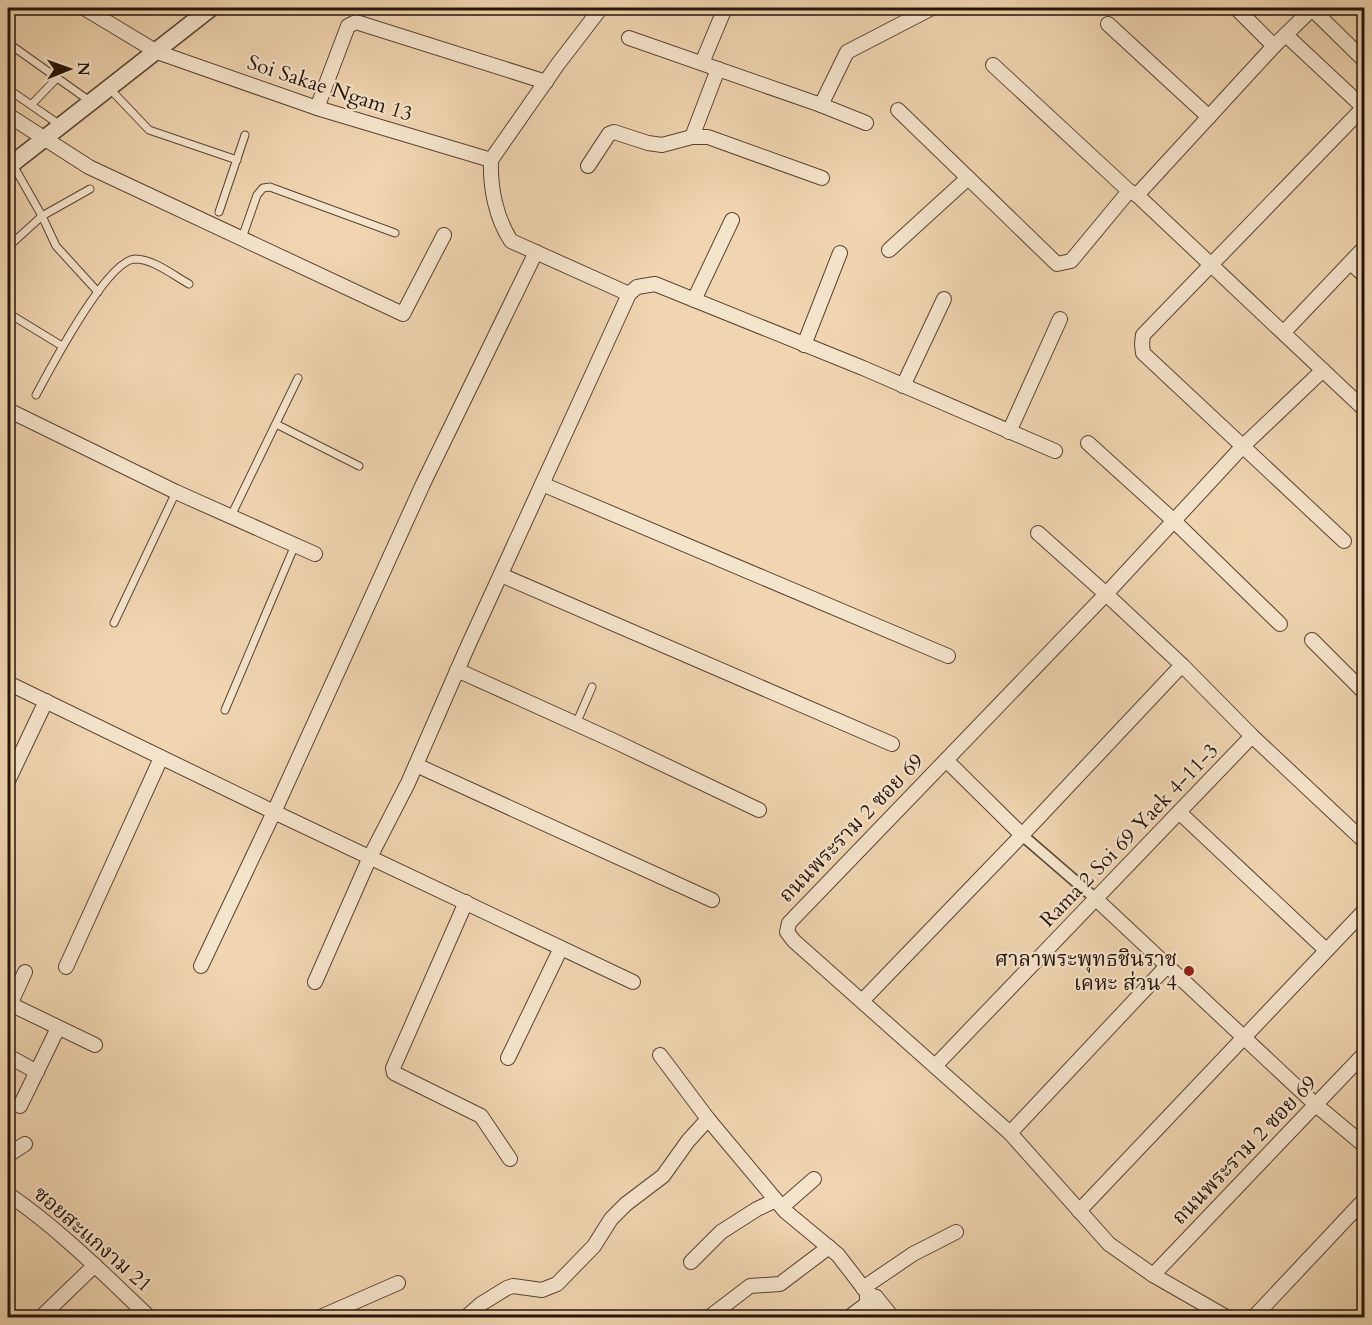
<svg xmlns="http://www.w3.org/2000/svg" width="1372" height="1325" font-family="Cardo,'Noto Serif Thai',serif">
<rect width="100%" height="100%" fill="#f0d5b0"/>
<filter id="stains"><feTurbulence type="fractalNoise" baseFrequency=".00333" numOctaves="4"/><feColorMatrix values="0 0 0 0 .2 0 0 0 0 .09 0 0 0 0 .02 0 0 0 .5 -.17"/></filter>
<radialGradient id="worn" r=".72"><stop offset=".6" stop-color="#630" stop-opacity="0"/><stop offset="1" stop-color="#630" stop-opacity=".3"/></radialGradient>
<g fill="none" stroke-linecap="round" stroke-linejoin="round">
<defs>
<g id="service">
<polyline points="8,43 91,102"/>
<polyline points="109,88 149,130 237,160"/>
<polyline points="8,89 60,125"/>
<polyline points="32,104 57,78"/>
<polyline points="13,165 42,216 56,246 98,292"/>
<polyline points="219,212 245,135"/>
<polyline points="242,238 257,195 263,188 270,187 395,233"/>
<polyline points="8,247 42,216 90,189"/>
<polyline points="8,313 62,346"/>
<path d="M 36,395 C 50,369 107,260 135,259 C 153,259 173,275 189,284"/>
<polyline points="276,424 359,466"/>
<polyline points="231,516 298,378"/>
<polyline points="114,623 176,492"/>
<polyline points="225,710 295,545"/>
<polyline points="576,724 592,687"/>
</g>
<polyline id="pedestrian" points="1022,835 1096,899"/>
<g id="minor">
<polyline points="84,8 157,52 317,108 491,160"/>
<path d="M 601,8 L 558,64 L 491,160 C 490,188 496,218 511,241 L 629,294"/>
<polyline points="1236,8 1274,46"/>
<polyline points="1312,9 1364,60"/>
<polyline points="1108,24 1209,117"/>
<polyline points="1286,35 1364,108"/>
<polyline points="629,38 821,105 866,123"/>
<polyline points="702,63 725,8"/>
<polyline points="993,65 1129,191 1137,195 1364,409"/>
<polyline points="821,105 847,52 932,8"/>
<polyline points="317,108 348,26 356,22 546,82"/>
<polyline points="898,110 1057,264 1071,261 1129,191"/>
<polyline points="8,115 89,167 403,314 444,235"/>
<polyline points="692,137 718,69"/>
<polyline points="588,166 609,134 614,132 648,143 662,145 692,137 708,137 822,178"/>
<polyline points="1137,195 1274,46 1313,8"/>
<polyline points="889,250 968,178"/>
<polyline points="1351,263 1364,275"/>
<polyline points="694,300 732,220"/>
<polyline points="1284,332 1364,248"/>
<polyline points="804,345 840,253"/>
<polyline points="903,386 944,299"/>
<polyline points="8,410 176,492 315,554"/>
<polyline points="1009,432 1060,319"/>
<polyline points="1088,443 1173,520 1280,624"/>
<polyline points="542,484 948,656"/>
<polyline points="1038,533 1106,594 1182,665 1252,736 1364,841"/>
<polyline points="1344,541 1143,353 1142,344 1143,335 1364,107"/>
<polyline points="501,575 892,744"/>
<polyline points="1312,640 1364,692"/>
<polyline points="457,670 612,740 759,810"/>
<polyline points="8,683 274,812 633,982"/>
<polyline points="946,760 1022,835"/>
<polyline points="416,765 712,900"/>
<polyline points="8,781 46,701"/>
<polyline points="1180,813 1326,950"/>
<polyline points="1096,899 1316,1105 1364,1145"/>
<polyline points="466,902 393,1068 394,1073 481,1116 510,1159"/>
<polyline points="201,966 274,812 423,484 536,252"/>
<polyline points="66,967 161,758"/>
<polyline points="315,982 370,857 408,783 467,648 629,294 637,287 655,284 863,368 1055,451"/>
<polyline points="862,1001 1022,835 1182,665"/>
<polyline points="10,1004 95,1045"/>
<polyline points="8,1009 25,972"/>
<polyline points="660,1055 708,1119 785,1211 838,1255 868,1294 876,1297 893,1318"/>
<polyline points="8,1056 37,1072"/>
<polyline points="508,1058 561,948"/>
<polyline points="935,1066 1252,736"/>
<polyline points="20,1106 58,1028"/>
<polyline points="1010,1133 1167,966"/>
<polyline points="8,1155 25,1144"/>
<path d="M 8,1194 C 59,1229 104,1274 150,1318"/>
<polyline points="782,1207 814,1179"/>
<polyline points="1079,1211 1364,911"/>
<polyline points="691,1262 721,1232 757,1209 776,1200"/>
<polyline points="1153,1275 1364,1054"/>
<polyline points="863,1288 913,1254 956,1232"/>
<polyline points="867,1296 867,1304 878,1318"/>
<polyline points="40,1318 95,1265"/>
<polyline points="318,1318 398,1283"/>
<polyline points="465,1318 481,1304 507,1288 513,1286 542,1290 557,1284 594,1246 611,1219 626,1204 663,1176 688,1141 708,1119"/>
<polyline points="708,1318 750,1286 780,1284 829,1247"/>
<polyline points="848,1318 876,1297"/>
<polyline points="1228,1318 1153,1275 1109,1244 1010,1133 794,941 787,932 789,923 1106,594 1243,446 1323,370"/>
<polyline points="1253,1318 1364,1200"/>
</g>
<polyline id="tertiary" points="8,167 211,8"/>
</defs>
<!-- service casing -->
<use href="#service" stroke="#584434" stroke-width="9"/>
<!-- pedestrian casing -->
<use href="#pedestrian" stroke="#584434" stroke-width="13"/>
<!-- minor casing -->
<use href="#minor" stroke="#584434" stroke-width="16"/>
<!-- tertiary casing -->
<use href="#tertiary" stroke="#584434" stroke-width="19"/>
<!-- service -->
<use href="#service" stroke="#f5e4cc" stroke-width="7"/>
<!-- pedestrian -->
<use href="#pedestrian" stroke="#f5e4cc" stroke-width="10"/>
<!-- minor -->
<use href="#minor" stroke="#f5e4cc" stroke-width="14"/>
<!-- tertiary -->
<use href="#tertiary" stroke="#f5e4cc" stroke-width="16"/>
</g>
<!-- markers -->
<circle fill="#8f2418" stroke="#f5e4cc" stroke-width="2" cx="1189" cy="971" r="6"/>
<g text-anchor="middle" stroke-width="4.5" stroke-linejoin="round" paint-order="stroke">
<!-- street labels -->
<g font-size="21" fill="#25140a" stroke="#f5e4cc">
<text transform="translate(330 88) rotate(18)" y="7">Soi Sakae Ngam 13</text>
<text transform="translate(851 828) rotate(-46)" y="7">ถนนพระราม 2 ซอย 69</text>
<text transform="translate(1129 835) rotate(-46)" y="7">Rama 2 Soi 69 Yaek 4-11-3</text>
<text transform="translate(1244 1150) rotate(-46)" y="7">ถนนพระราม 2 ซอย 69</text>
<text transform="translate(93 1239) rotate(41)" y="7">ซอยสะแกงาม 21</text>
</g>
<!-- poi labels -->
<g font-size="21" fill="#25140a" stroke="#f5e4cc" text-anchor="end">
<text x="1177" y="966">ศาลาพระพุทธชินราช<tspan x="1177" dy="24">เคหะ ส่วน 4</tspan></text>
</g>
</g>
<!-- margin -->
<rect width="1372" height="1325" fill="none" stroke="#f0d5b0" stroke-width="30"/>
<rect x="9" y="9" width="1354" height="1307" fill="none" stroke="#25140a" stroke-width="3"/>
<rect x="15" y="15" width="1342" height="1295" fill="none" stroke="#25140a" stroke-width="1.5"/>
<!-- north arrow -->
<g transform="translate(69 69) rotate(89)" stroke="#f5e4cc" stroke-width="4.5" paint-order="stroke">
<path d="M0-4.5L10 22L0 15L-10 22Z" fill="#25140a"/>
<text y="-9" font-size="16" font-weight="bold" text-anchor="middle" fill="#25140a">N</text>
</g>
<rect width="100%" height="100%" filter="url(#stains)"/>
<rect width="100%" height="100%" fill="url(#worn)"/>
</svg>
